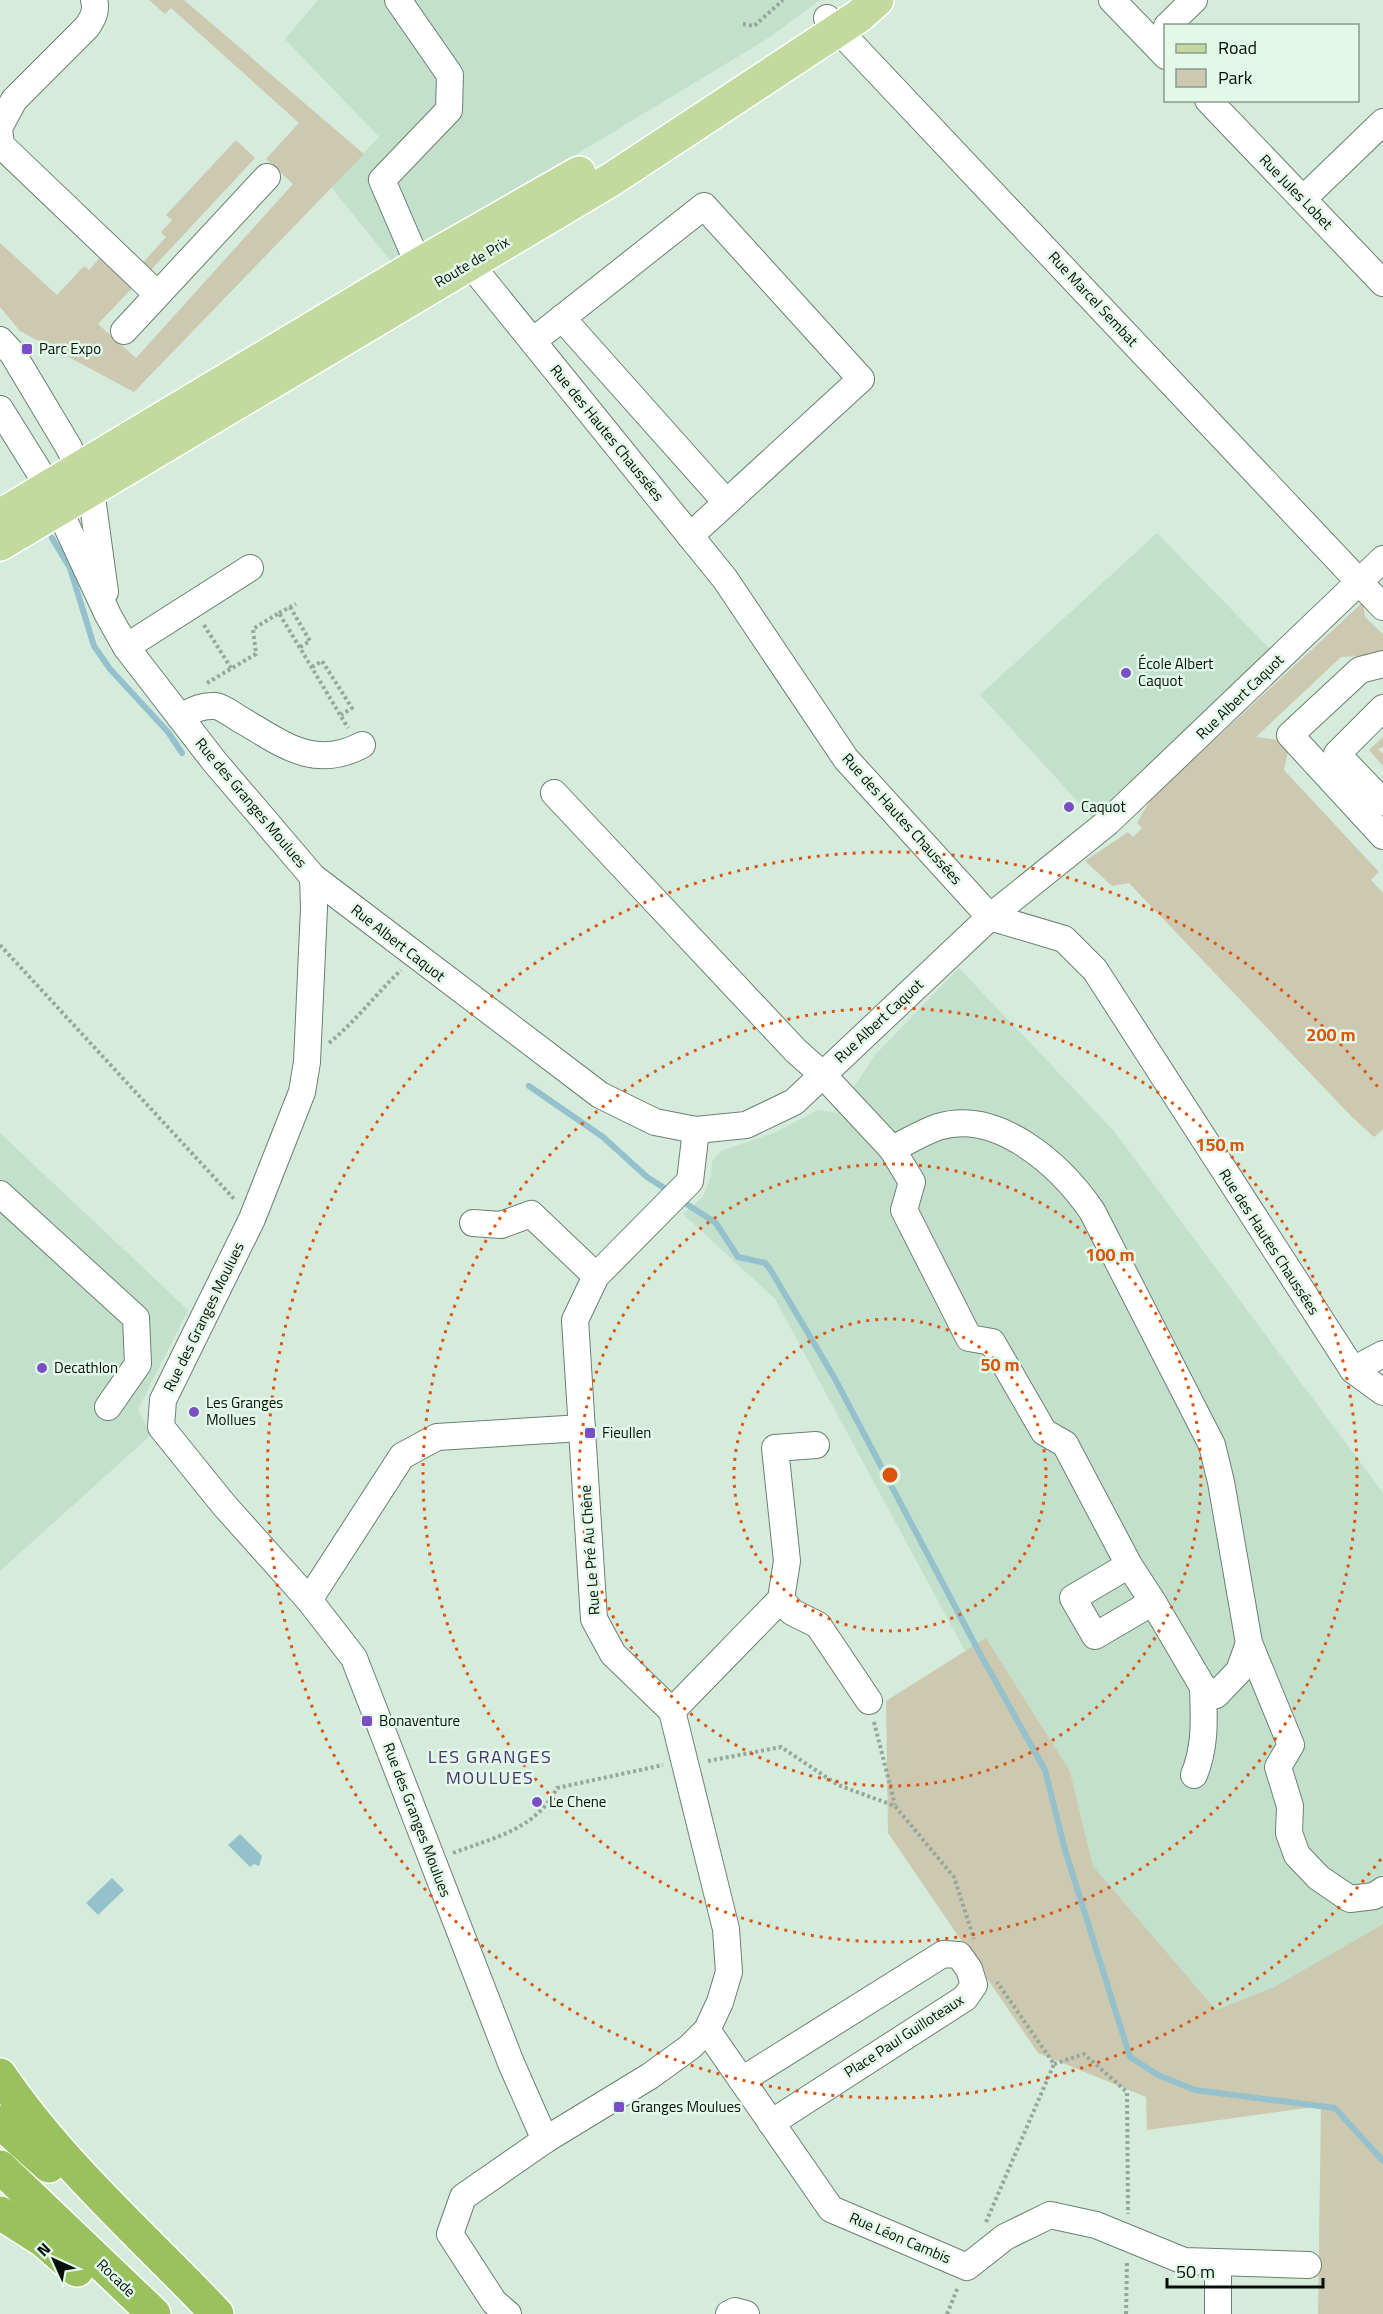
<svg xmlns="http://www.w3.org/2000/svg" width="1383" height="2314" font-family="'Titillium Web',sans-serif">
<rect width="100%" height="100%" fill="#d5ebdc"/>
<!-- built -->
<g fill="#c3e0cc">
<polygon points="318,0 820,0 770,37 394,265 331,187 379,137 285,39"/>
<polygon points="1157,533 1272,651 1094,819 980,695"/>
<polygon points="959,968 1114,1131 1383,1493 1383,1924 1274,1987 1216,2010 1093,1866 1070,1771 986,1638 965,1651 775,1299 683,1214 703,1197 711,1176 712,1161 721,1151 776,1132 818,1110 837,1113 875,1055"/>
<polygon points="0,1133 188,1310 138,1409 151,1435 0,1571"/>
</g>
<!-- green -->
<g fill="#cdc9b0">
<polygon points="149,0 184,0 364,154 134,392 20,331 0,307 0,243 57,295 84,266 89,270 104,253 137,283 98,324 136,358 293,184 266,159 299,123 171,8 165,14"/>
<polygon points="236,140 255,158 148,273 140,266 166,237 161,232 172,220 166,215"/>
<polygon points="1363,602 1365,617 1383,634 1383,651 1379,655 1341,657 1256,737 1279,740 1288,752 1284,770 1379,872 1371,880 1383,893 1383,1129 1374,1137 1351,1116 1129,883 1112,886 1085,861 1128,832 1133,837 1142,828 1137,823 1151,799"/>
<polygon points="1383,737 1383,747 1378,749 1383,754 1383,766 1369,750"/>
<polygon points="986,1638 1070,1771 1093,1866 1216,2010 1274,1987 1383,1924 1383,2314 1318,2314 1321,2106 1147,2130 1146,2097 1038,2053 888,1833 886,1701"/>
</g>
<!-- water -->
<g fill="#94c1cb">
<polygon points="240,1834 262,1856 259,1866 254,1864 250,1867 228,1845"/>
<polygon points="112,1878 124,1890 98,1915 86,1903"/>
</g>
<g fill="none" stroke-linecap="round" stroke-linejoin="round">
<!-- stream -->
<g stroke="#94c1cb" stroke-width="6">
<polyline points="52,538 70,568 94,646 110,669 168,732 182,753"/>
<polyline points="529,1086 603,1137 647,1177 669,1191"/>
<polyline points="682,1201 716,1223 738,1257 765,1263 770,1269 834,1377 978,1650 1045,1770 1065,1850 1130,2057 1158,2075 1195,2090 1335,2108 1383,2161"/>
</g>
<defs>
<g id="minor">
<polyline points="398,0 450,75 449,110 382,180 426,282"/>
<polyline points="1112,0 1166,56"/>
<polyline points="827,18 1383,607"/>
<polyline points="1167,26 1194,0"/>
<polyline points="1208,100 1383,283"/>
<path d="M 0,126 L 14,100 L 87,27 C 93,18 97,11 94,0"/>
<polyline points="0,136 1,145 157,294"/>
<polyline points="1303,199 1383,122"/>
<polyline points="458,249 725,579 846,759 990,917 1064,939 1095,970 1353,1370 1383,1392"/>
<polyline points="562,318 726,502"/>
<polyline points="124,331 267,177"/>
<polyline points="0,340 13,354 68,446 91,490 105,592"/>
<polyline points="533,341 704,206 861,379 690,536"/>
<polyline points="0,409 48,486 108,615 126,647 214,761 313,877 600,1095 655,1122 696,1130 746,1125 794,1102 990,917 1108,822 1383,559"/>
<polyline points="126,647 250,568"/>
<polyline points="1383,664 1360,670 1290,735 1383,836"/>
<polyline points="1383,708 1337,754 1383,802"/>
<path d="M 180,717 C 192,711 201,705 215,706 C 224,707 235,717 243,721 C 284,745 315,770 362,745"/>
<path d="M 554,793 L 796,1051 L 823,1075 L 892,1149 C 907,1142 923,1132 938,1127 C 998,1108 1061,1166 1092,1211 L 1212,1445 L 1221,1482 L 1249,1643 L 1291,1745 L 1278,1767 L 1290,1806 L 1289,1833 L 1297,1855 L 1319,1878 L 1350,1899 L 1374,1896 L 1383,1890"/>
<polyline points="313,877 314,908 307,1062 302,1092 252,1219 163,1400 161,1427 224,1505 309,1600 354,1658 511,2063 545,2140"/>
<polyline points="892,1149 912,1182 904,1210 969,1338 992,1342 1044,1432 1065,1444 1129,1565 1073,1598 1095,1636 1153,1602 1129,1565"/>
<polyline points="0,1194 136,1318 138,1364 108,1407"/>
<polyline points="473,1223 501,1225 531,1214 596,1276"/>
<polyline points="1353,1370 1383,1354"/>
<polyline points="781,1599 792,1612 818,1625 869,1701"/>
<polyline points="309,1600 402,1456 437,1437 582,1428"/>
<polyline points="1153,1602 1203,1687 1216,1695 1239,1671 1249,1643"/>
<polyline points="672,1711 781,1599 787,1561 775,1448 816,1445"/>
<path d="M 1194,1775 C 1206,1746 1204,1718 1203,1687"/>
<polyline points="707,2030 831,2209 967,2267 1005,2237 1050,2215 1096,2225 1184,2261 1308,2265"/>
<polyline points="742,2080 943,1954 959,1955 969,1969 974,1985 965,1998 771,2123"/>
<polyline points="508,2314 494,2302 450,2234 463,2197 545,2140 650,2076 690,2047 707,2030 720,2002 729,1972 726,1929 672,1711 613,1654 594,1619 575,1320 596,1276 690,1181 696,1130"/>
<polyline points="729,2314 735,2311 746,2314"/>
<polyline points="1218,2314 1218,2262"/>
</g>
<g id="major">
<polyline points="0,516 418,265 579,173"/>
<polyline points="0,544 612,179 859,16 877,0"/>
</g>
<g id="highway">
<path d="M 0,2075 C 61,2165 143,2236 217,2314"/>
<polyline points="0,2122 49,2166"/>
<polyline points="0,2167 154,2314"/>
<polyline points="0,2213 44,2241 77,2270"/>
</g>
</defs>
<!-- minor casing -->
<use href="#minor" stroke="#6c8072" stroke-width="28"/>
<!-- major casing -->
<use href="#major" stroke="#fff" stroke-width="36"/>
<!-- highway casing -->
<use href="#highway" stroke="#fff" stroke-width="36"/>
<!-- path -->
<g stroke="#95a79b" stroke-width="4" stroke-dasharray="3 3" stroke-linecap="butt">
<polyline points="743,24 754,26 783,0"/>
<polyline points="290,607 310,641 300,647"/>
<polyline points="279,613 296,604"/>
<polyline points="204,625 231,668"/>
<polyline points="312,667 322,661 352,708 341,715"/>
<polyline points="207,683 256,654 253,629 279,613 348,728"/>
<polyline points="0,945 235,1200"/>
<path d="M 329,1043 C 356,1021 376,994 401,970"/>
<polyline points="874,1722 895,1805"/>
<polyline points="708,1761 781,1747 838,1785 895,1806 954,1877 974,1939"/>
<path d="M 453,1853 C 495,1837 535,1830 557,1788 L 663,1765"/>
<polyline points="1054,2064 1084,2054 1127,2092 1128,2214"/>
<polyline points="986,2222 1054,2064 997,1982"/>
<polyline points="947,2314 958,2287"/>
<polyline points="1126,2314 1127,2261"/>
</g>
<!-- minor -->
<use href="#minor" stroke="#fff" stroke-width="26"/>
<!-- major -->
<use href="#major" stroke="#c2da9e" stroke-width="33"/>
<!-- highway -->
<use href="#highway" stroke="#99c15e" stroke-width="33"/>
</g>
<!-- distance rings -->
<g fill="none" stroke="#dd550c" stroke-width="3" stroke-dasharray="3 6">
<circle cx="890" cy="1475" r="156"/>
<circle cx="890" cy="1475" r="311"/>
<circle cx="890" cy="1475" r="467"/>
<path d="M1381 1859A623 623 0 1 1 1381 1091"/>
</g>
<!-- markers -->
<g fill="#7b4ec6" stroke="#e2f9e9" stroke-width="2">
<rect x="21" y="343" width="12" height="12" rx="3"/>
<circle cx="1126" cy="673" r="6"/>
<circle cx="1069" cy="807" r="6"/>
<circle cx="42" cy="1368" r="6"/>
<circle cx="194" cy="1412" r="6"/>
<rect x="584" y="1427" width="12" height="12" rx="3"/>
<rect x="361" y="1715" width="12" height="12" rx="3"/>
<circle cx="537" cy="1802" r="6"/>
<rect x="613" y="2101" width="12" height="12" rx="3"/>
</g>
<g text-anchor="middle" stroke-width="5" stroke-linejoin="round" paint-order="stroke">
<!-- street labels -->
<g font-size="15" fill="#070f0a" stroke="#e2f9e9">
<text transform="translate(1296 192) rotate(46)" y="5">Rue Jules Lobet</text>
<text transform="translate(472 262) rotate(-31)" y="5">Route de Prix</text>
<text transform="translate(1093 299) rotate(47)" y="5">Rue Marcel Sembat</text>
<text transform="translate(607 433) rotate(51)" y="5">Rue des Hautes Chaussées</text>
<text transform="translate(1240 697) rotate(-44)" y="5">Rue Albert Caquot</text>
<text transform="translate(251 803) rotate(50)" y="5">Rue des Granges Moulues</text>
<text transform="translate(902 819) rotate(48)" y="5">Rue des Hautes Chaussées</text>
<text transform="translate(398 943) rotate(38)" y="5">Rue Albert Caquot</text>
<text transform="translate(879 1021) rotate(-43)" y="5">Rue Albert Caquot</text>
<text transform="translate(1269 1242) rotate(57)" y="5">Rue des Hautes Chaussées</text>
<text transform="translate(204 1317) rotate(-64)" y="5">Rue des Granges Moulues</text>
<text transform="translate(590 1550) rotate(-94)" y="5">Rue Le Pré Au Chêne</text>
<text transform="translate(417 1820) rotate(69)" y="5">Rue des Granges Moulues</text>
<text transform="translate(904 2036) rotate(-33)" y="5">Place Paul Guilloteaux</text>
<text transform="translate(900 2238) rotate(23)" y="5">Rue Léon Cambis</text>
<text transform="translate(116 2278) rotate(44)" y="5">Rocade</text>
</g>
<!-- poi labels -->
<g font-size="15" fill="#070f0a" stroke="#e2f9e9" text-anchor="start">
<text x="39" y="354">Parc Expo</text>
<text x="1138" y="669">École Albert<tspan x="1138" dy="17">Caquot</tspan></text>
<text x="1081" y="812">Caquot</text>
<text x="54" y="1373">Decathlon</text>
<text x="206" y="1408">Les Granges<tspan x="206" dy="17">Mollues</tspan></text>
<text x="602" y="1438">Fieullen</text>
<text x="379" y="1726">Bonaventure</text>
<text x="549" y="1807">Le Chene</text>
<text x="631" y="2112">Granges Moulues</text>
</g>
<!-- quarter labels -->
<g font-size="18" letter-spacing="1.5" fill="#47336e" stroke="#e2f9e9">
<text x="490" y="1763">LES GRANGES<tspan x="490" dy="21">MOULUES</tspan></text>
</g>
</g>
<circle cx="890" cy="1475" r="9" fill="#dd550c" stroke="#e2f9e9" stroke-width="3"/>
<g font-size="18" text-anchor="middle" font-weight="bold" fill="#dd550c" stroke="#e2f9e9" stroke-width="5" stroke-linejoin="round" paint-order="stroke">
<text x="1331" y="1041">200 m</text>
<text x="1220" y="1151">150 m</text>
<text x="1110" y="1261">100 m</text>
<text x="1000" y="1371">50 m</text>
</g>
<!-- legend -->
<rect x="1164" y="24" width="195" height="78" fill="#e2f9e9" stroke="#8a9b90" stroke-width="1.5"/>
<rect x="1176" y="44" width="30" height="9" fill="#c2da9e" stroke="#8a9b90" stroke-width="1.5"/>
<text x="1218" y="54" font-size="18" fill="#070f0a">Road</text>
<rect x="1176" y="69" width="30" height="18" fill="#cdc9b0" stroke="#8a9b90" stroke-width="1.5"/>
<text x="1218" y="84" font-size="18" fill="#070f0a">Park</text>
<!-- north arrow -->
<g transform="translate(54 2260) rotate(315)" stroke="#e2f9e9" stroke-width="4.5" paint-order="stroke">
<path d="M0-4.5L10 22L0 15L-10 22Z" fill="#070f0a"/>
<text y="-9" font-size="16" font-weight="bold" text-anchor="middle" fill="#070f0a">N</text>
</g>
<!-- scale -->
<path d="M1167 2278v9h156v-9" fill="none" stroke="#070f0a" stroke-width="3"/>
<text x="1176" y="2278" font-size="18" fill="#070f0a" stroke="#e2f9e9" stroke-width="4.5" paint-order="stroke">50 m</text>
</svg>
